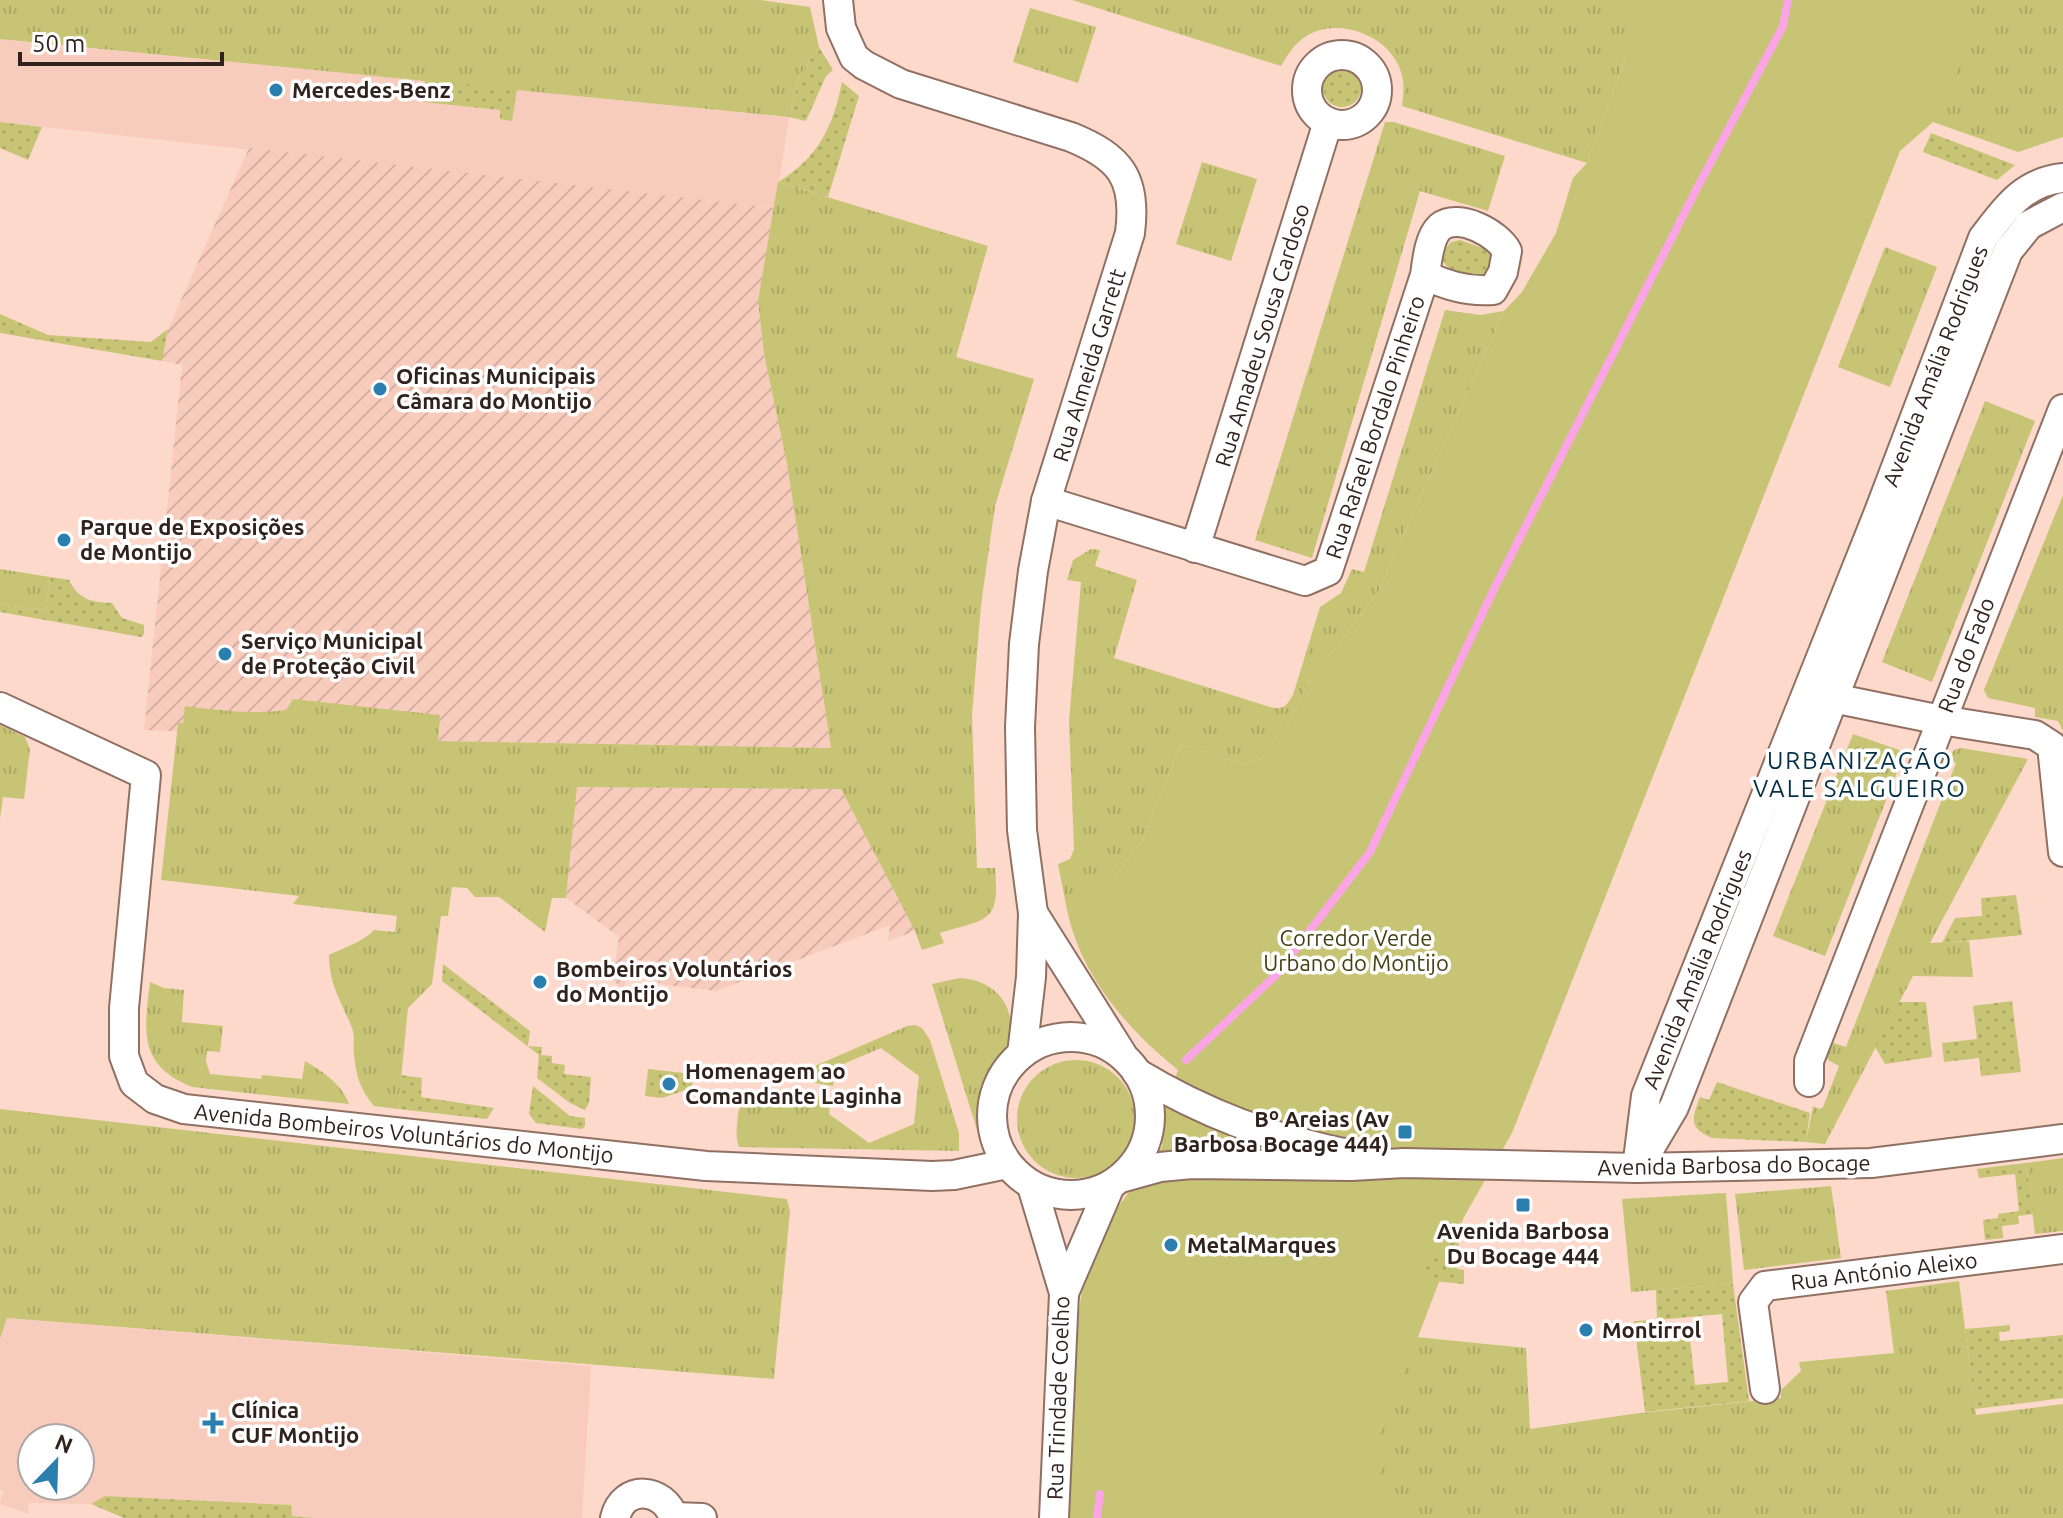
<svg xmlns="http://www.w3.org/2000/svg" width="2063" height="1518" font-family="Ubuntu,sans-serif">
<defs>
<pattern id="industrial-furrows" width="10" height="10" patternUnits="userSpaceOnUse" patternTransform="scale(2)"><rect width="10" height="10" fill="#f8ccbc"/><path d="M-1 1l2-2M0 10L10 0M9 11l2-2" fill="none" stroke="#d5afa1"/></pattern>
<pattern id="grass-tufts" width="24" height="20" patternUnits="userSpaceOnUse" patternTransform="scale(2)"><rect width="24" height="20" fill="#c7c575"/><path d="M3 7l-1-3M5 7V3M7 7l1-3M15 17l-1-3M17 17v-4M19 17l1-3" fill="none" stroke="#aba965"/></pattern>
<pattern id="garden-dots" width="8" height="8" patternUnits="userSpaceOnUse" patternTransform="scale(2)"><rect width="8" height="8" fill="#c7c575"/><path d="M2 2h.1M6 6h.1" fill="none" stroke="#aba965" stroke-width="1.8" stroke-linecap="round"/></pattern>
</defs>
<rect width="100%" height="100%" fill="#fdd9cb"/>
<!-- built -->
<g fill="#f8ccbc" fill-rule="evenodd">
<polygon points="0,39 789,117 775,208 0,122"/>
<path d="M 7,1318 L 591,1366 L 582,1518 L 314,1518 L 291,1516 L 291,1505 L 105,1496 L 91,1504 L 28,1503 L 29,1514 L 0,1504 L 3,1491 L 0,1490 L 0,1339 ZM 32,1438 L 80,1438 L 80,1486 L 32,1486 Z"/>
</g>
<!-- industrial -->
<g fill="url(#industrial-furrows)">
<polygon points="249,148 775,208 758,301 764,354 787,464 831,748 437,741 144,730 182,365 162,361 168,329"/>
<polygon points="576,787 841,789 915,931 888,941 890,925 716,991 658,984 660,962 628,959 624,990 612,979 619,937 566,898"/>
</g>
<!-- grass -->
<g fill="url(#grass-tufts)">
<polygon points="0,0 761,0 810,7 819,47 800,75 789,117 0,39"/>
<path d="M 1072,0 L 2063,0 L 2063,137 L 2018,152 L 1933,122 L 1627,54 L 1587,163 L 1402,106 C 1403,98 1404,88 1403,81 C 1398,38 1339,14 1305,37 C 1294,44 1288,55 1281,66 Z"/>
<polygon points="1030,8 1096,27 1078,83 1013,62"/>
<polygon points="1385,122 1394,122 1505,156 1488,211 1420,191 1312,558 1255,540"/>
<polygon points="1202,162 1257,179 1231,261 1176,244"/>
<path d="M 778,182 L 988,246 L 956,357 L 1034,379 L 995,506 L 981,605 L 972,715 L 977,868 L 995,868 C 1000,924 988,918 940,933 L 944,943 L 922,950 L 915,931 L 841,789 L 577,787 L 566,898 L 552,898 L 545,932 L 499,897 L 475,897 L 467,888 L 452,887 L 448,916 L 441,916 L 432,984 L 408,1008 L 398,1109 L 374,1106 C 360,1090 356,1075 354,1054 C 353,1045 355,1036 352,1028 C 342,1002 329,986 329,955 C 342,949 366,940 374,930 L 395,932 L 397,916 L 293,904 L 299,896 L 161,880 L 178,723 L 183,723 L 185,706 C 219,710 252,715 286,710 L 293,699 L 440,715 L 438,741 L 831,748 L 787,464 L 764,354 L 758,301 Z"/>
<polygon points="1885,247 1937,267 1890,387 1838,367"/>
<path d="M 1445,310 L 1480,315 L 1504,311 L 1377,594 L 1307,685 L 1273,756 L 1242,764 L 1181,744 L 1142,841 L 1111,881 L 1067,910 L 1058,864 L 1070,859 L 1074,849 L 1069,721 L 1081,582 L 1067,580 L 1073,560 L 1091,549 L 1100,550 L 1095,566 L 1137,580 L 1114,658 L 1270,707 C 1284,710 1286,706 1293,695 L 1320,607 L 1341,593 L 1352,569 L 1364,572 Z"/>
<polygon points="1985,401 2035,421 1932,682 1882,662"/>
<polygon points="2063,495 2063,731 2058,721 2035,717 2035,708 1988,698 1984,690"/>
<polygon points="0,569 50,577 45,611 0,604"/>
<polygon points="0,725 25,737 30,749 24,799 3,797 0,819"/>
<polygon points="1853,734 1905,752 1825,956 1773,936"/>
<polygon points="1961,748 2028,759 1930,943 1969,941 1973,977 1913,976 1825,1144 1806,1142 1813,1106 1819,1109 1823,1107 1839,1066 1828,1060 1825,1051 1828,1041 1846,1047 1956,763 1949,759 1954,750"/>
<path d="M 960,978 C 997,980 1021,1010 1006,1047 C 1001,1060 982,1079 980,1089 C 978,1099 985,1128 987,1139 L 981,1143 L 932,984 Z"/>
<path d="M 150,982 L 164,988 L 184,990 L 182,1022 L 223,1026 L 220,1052 L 207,1051 L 206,1061 L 210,1074 L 261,1079 L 262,1075 L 302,1079 L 305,1061 C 322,1071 342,1084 349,1104 L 192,1087 C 138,1065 144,1032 150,982 Z"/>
<path d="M 915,1025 L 922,1028 L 930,1040 L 959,1133 L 959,1151 L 739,1147 C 735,1137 737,1126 738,1115 C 743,1072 804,1094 831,1099 L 829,1114 L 869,1143 L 914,1124 L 919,1076 L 881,1048 L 836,1067 L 833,1086 L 815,1083 L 807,1075 L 810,1068 L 907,1026 Z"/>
<circle cx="1076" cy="1119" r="59"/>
<polygon points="0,1109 787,1199 790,1211 774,1379 7,1318 0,1339"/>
<polygon points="2063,1158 2063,1231 2035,1234 2026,1163"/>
<polygon points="1831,1186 1841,1258 1744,1270 1735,1194"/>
<polygon points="1726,1193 1733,1284 1631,1292 1622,1199"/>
<polygon points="1959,1281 1976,1415 2063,1404 2063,1518 1063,1518 1416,1337 1526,1348 1530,1429 1632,1414 1781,1398 1781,1390 1801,1371 1799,1362 1894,1353 1886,1291"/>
</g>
<!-- park -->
<path fill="#c7c575" d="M 1635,0 L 1966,0 L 1966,47 L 1933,122 L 1900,151 L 1512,1133 L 1464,1217 L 1376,1446 L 1389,1518 L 1067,1518 L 1067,1407 L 1087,1249 L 1162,1147 L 1166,1102 L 1178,1070 C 1127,1029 1081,976 1067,910 L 1111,881 L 1142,841 L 1181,744 L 1242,764 L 1273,756 L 1307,685 L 1377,594 L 1504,311 L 1522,292 L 1556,233 L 1573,178 L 1587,163 L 1627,54 Z"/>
<!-- garden -->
<g fill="url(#garden-dots)">
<polygon points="819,47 833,70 826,76 806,121 789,117 800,75"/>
<circle cx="1342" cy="88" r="19"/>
<polygon points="425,80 517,89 512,121 500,119 500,110 423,102"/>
<path d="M 842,82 L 859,96 L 828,197 L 778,182 C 818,158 833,127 842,82 Z"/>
<polygon points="0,122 42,127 28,160 0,148"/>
<polygon points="1931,133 2015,165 1997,180 1923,152"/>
<path d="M 1460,240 L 1491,251 L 1496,258 L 1492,274 L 1480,279 C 1461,273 1427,268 1451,242 Z"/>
<polygon points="0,314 48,335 151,342 168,329 162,361 0,333"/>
<path d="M 50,577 L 69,580 C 79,600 91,602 112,603 L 122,618 L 144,625 L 144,634 L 141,637 L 0,612 L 0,604 L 45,611 Z"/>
<polygon points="2016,895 2022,935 1942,943 1955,918 1982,916 1981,898"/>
<polygon points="443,964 530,1031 528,1046 542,1047 541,1055 552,1056 552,1063 565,1065 564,1074 591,1077 589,1103 585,1110 570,1103 537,1078 539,1055 442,981"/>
<polygon points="2012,1001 2021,1072 1981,1076 1979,1058 1944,1062 1942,1043 1977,1039 1973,1006"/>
<polygon points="1899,1002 1926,1002 1932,1057 1885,1064 1875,1047"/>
<polygon points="648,1069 693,1074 692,1088 662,1098 645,1096"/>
<polygon points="401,1075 422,1078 421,1097 494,1108 487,1119 398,1109"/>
<path d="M 1717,1082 L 1810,1113 L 1806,1142 L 1712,1138 C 1688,1128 1692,1118 1700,1097 L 1709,1100 Z"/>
<polygon points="533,1086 570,1116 585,1118 585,1126 582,1129 536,1123 529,1114"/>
<polygon points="2026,1163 2033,1214 2018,1216 2019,1224 2002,1226 2003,1238 1985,1240 1983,1220 1998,1218 1998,1214 2019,1211 2015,1174 1979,1178 1977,1169"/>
<polygon points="1448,1236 1459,1238 1457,1269 1464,1270 1464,1284 1422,1280 1425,1256 1445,1259"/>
<polygon points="1733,1284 1749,1401 1645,1412 1634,1321 1654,1320 1658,1322 1660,1342 1690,1339 1695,1385 1728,1382 1722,1314 1657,1320 1656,1290"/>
<polygon points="2010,1325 2010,1331 1999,1332 2000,1341 2063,1335 2063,1398 1975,1409 1965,1329"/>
<polygon points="105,1496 291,1505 292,1516 314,1518 124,1518 91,1504"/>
</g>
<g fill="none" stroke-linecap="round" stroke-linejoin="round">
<!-- stream -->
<g stroke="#fba5e6" stroke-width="8">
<polyline points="1186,1060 1276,975 1370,852 1495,587 1694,194 1783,26 1788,0"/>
<polyline points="1097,1518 1100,1494"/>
</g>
<defs>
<g id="minor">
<path d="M 838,0 L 841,28 L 854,57 L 864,65 L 901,84 L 1071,137 C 1120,157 1137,178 1130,233 L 1046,501 L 1033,571 L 1024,644 L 1020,727 L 1022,830 L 1033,913 L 1031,977 L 1022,1054"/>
<circle cx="1342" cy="90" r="35"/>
<path d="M 1046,501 L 1305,581 L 1328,571 L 1425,275 C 1427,261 1429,237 1440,227 C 1459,212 1498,234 1507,251 L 1503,272 L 1493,290 C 1468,292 1447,286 1425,275"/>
<polyline points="1195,548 1328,122"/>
<polyline points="1818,695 1941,720 2035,735 2052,746 2063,852"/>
<polyline points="0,707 146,775 124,1008 124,1056 134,1083 155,1099 184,1109 706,1166 932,1176 954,1175 1007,1164"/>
<polyline points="1033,913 1122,1054"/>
<circle cx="1071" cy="1116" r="79"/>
<path d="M 1137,1073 C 1205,1114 1270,1138 1348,1154"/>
<polyline points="1809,1082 1809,1061 2063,409"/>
<polyline points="1642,1161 1674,1107 2008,251 2029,225 2063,207"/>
<path d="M 1637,1168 L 1646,1096 L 1879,512 L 1983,238 C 2005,209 2023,182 2063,178"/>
<polyline points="1124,1177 1160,1167 1192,1164 1351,1166 1404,1163 1637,1168 1871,1163 2063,1139"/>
<polyline points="1032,1186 1064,1293 1054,1518"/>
<polyline points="1064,1293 1110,1186"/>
<polyline points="1765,1389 1753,1302 1765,1286 2063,1249"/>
<polyline points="674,1517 702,1518"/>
<path d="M 615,1518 C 623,1484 664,1487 674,1518"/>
</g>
</defs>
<!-- minor casing -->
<use href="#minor" stroke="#917064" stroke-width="32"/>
<!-- minor -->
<use href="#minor" stroke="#fff" stroke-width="28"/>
</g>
<!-- markers -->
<g fill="#2b7faf" stroke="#fff" stroke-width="3">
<circle cx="276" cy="90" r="8"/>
<circle cx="380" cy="389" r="8"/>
<circle cx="64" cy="540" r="8"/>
<circle cx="225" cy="654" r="8"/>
<circle cx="540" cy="982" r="8"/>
<circle cx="669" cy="1084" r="8"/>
<rect x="1397" y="1124" width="16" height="16" rx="4"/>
<rect x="1515" y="1197" width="16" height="16" rx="4"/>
<circle cx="1171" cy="1245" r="8"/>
<circle cx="1586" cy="1330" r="8"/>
<path d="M209 1411h8v8h8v8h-8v8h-8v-8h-8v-8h8z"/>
</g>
<g text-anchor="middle" stroke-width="7" stroke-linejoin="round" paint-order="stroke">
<!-- poi labels -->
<g font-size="22" font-weight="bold" fill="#30221d" stroke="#fff" text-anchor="start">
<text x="292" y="98">Mercedes-Benz</text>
<text x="396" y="384">Oficinas Municipais<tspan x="396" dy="25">Câmara do Montijo</tspan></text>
<text x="80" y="535">Parque de Exposições<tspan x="80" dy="25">de Montijo</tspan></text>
<text x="241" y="649">Serviço Municipal<tspan x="241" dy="25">de Proteção Civil</tspan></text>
<text x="556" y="977">Bombeiros Voluntários<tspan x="556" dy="25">do Montijo</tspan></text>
<text x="685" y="1079">Homenagem ao<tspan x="685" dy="25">Comandante Laginha</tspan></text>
<text x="1389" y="1127" text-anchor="end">Bº Areias (Av<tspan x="1389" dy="25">Barbosa Bocage 444)</tspan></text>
<text x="1523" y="1239" text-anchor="middle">Avenida Barbosa<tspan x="1523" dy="25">Du Bocage 444</tspan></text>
<text x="1187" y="1253">MetalMarques</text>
<text x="1602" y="1338">Montirrol</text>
<text x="231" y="1418">Clínica<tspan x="231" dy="25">CUF Montijo</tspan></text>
</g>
<!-- street labels -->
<g font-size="22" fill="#30221d" stroke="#fff">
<text transform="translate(1262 335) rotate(-73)" y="8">Rua Amadeu Sousa Cardoso</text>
<text transform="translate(1089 365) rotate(-73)" y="8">Rua Almeida Garrett</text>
<text transform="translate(1935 366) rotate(-69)" y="8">Avenida Amália Rodrigues</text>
<text transform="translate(1375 427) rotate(-72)" y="8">Rua Rafael Bordalo Pinheiro</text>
<text transform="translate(1966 655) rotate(-69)" y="8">Rua do Fado</text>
<text transform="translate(1697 969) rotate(-68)" y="8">Avenida Amália Rodrigues</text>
<text transform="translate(404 1133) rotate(6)" y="8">Avenida Bombeiros Voluntários do Montijo</text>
<text transform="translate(1734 1165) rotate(-1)" y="8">Avenida Barbosa do Bocage</text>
<text transform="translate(1884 1271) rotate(-7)" y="8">Rua António Aleixo</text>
<text transform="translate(1058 1398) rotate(-88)" y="8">Rua Trindade Coelho</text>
</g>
<!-- park labels -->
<g font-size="22" fill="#434114" stroke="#fff">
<text x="1356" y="946">Corredor Verde<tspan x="1356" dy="25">Urbano do Montijo</tspan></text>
</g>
<!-- neighbourhood labels -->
<g font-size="24" letter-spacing="2" fill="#052f46" stroke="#fff">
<text x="1860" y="769">URBANIZAÇÃO<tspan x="1860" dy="28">VALE SALGUEIRO</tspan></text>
</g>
</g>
<!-- north arrow -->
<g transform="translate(56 1462) rotate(23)"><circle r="38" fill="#ffffff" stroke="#aca7a5" stroke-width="2"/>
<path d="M0-6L14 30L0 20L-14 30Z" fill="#2b7faf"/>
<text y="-12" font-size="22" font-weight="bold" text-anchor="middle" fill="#30221d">N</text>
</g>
<!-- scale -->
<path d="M20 52v12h202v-12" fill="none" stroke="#30221d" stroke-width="4"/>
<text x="32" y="52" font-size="24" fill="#30221d" stroke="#ffffff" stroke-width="6" paint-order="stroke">50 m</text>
</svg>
